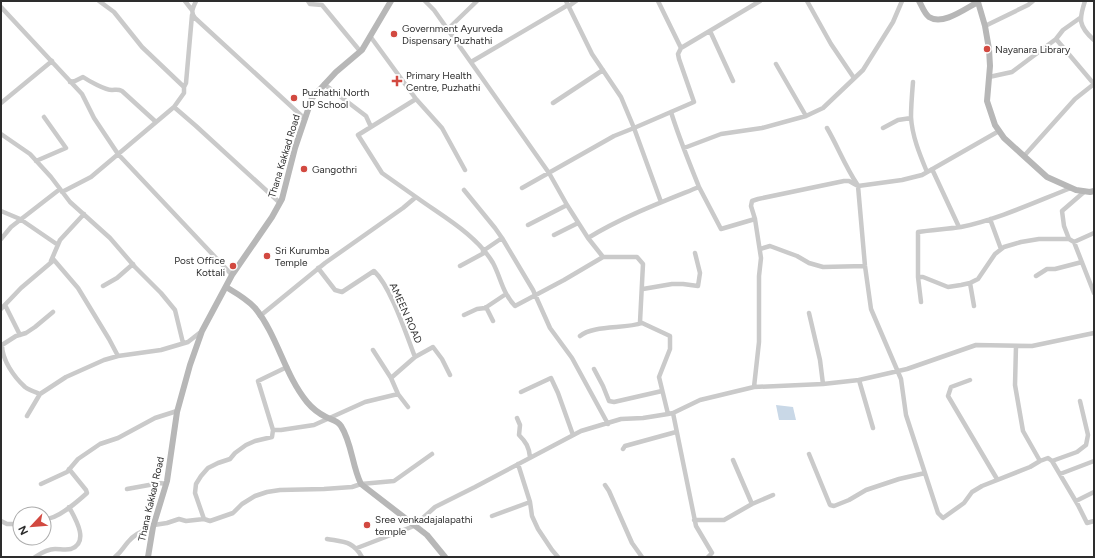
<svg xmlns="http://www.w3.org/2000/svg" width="1095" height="558" font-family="Figtree,sans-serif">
<rect width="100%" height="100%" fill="#fff"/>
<path fill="#c9d8e7" d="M776,405l17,2 3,13h-17z"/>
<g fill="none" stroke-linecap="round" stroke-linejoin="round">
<path stroke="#cacaca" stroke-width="4.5" d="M99,1l15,11 28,35 42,40v6l-10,14 22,19 84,77
M185,1l7,9
M196,1c-3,7 -6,11 -1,17l110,101
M308,1l2,3 12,1 38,46
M425,1l9,9 77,109 38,54 18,32 21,33 15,19h34l6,7 -3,58 30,14v13l-11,28 9,37 5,-1 23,113 16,27 -4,4
M566,1l26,53 29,43 13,31 60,-26 -15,-43 -1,-5 3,-6 -23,-47
M807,1l24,43 23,34
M1085,1c-6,18 -7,25 9,39
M569,6l7,-5
M1,7l81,87 12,24 24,36 114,121
M985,26l43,-21 5,-4
M448,29l29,-28
M710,31l23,50
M370,36l46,63 -58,36 24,38 34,24
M1056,39l7,-9 17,-12
M681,48l79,-47
M471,62l97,-57
M776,64l30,52
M989,77l23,-5 44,-33 38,45
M70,82l5,-1 8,-4c6,4 22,13 29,13 4,0 6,-1 10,1l34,31
M913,82c-1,12 -2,24 -2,35 1,19 9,38 16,55
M324,84l42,32 5,11
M184,87l2,-4 6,-68
M416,99l26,29 23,42
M1,103l51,-42
M553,103l50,-33
M671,112c8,26 18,50 28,75
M827,128c11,19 18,38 30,56
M883,128l15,-8 13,-2
M999,131l-77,44 -20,5 -44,6 7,80 6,43 30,70 5,36 32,98 5,5 21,-15 8,-11 10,-6 48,-19 10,-6 8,-3 4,3 26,44 9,18 7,-2
M1,134l29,20 21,23 19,25 40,36 25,29 26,26 14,17 8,33
M684,148l37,-14 41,-6 44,-12 17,-8 40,-38 30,-48 9,-21
M1024,156l51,-57 19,-15
M36,161l30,-13 -22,-31
M932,169l27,58
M522,188l92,-52 20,-8 27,74
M1071,188c-36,14 -72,31 -110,39 -14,2 -29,3 -43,5v45h5l25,10 13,-2 9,-2 8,-4 17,-25 9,-7 17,-5 18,-3h30l5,3 20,-9
M464,190l31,38 7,10 31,52 17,38 22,30 36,66
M62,192l29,-15 83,-70
M1,211l19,8 38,26
M755,219l-4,-13 1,-5 6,-2 86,-18h5l9,5
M990,219l11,30
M528,225l39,-20
M554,235l24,-12
M588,238c34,-21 74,-36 111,-51l22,42 34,-10 6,39 -2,18v66l-5,45
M1,239l10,-12 49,-38
M1069,239l-5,-13 -2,-15 22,-19
M1074,242l20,51
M760,249l10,-3 27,10 12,7 14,4 42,-1
M483,251l19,-13
M51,261l9,-21 24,-26
M460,266l24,-13
M318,268l17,22 7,2 32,-21c17,16 32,63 41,86l-24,21
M1036,276l11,-7h8l27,-7
M918,277l3,25
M970,283l4,23
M103,286l14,-8 16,-14
M643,289l29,-5h11l15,2 2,-13 -5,-20
M5,305l15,30
M486,307l7,14
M1,309l20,-21 33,-28 24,28 31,51 9,17 43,-6 27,-8 14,-11
M53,312l-18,15 -9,6 -10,3 -14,9c0,15 12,32 23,42 4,3 10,5 15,7l26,-17 38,-17 14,-4
M809,313l11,47 3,24
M464,315l13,-6 8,-1 21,-14
M260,316l65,-53 78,-55 13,-11c26,19 60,37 77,66 8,15 9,29 22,43l49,-26 39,-23
M580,336c13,-11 45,-7 62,-13
M1016,346l-1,39 8,46 17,30
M415,357l18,-10 9,12 8,16
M594,369l9,17 6,15 5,1 48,-11
M859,380l14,48
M970,380l-19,7 -3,9 49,83
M521,392l30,-14 7,15 15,42
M398,394l10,13
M673,413l27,-13 54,-13 69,-3 36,-4 48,-11 69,-24 56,1 62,-13
M27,416l13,-22
M517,418l3,7 -1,10c7,7 10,12 11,22
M273,430h8l33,-5 51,-23 33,-8 -7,-16 -18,-28
M623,449l2,-3 51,-14
M809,454l21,51 4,1 15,-6 17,-10 33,-11 26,-6
M733,460l19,44
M1052,461l25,-9 9,-7 2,-10 -8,-34
M518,464l12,38 2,14 6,13 14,21 6,7
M1060,474l34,-13
M41,484l26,-12 11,-13 22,-15 18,-6 37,-20 22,-7
M605,485l4,6 23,52 10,14
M127,489l33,-6 6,1
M1076,501l18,-9
M492,516l38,-14
M44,519c13,1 33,-17 43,-26l-1,-3 -17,-21
M204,519l-9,-26 1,-9 5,-8 7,-8 10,-5 12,-4 5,-6 11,-8 9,-4 17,-4 1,-7 -15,-49 29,-14
M694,520h30l28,-16 21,-9
M1,521l6,3h13
M154,525l13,-2 12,-4 7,2 18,-2 6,2 23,-8 9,-9 13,-8 12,-4 13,-2 44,-1 28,-2 9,-3 33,-3 38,-27
M327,539c17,3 26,2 35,18
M357,548l57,-22 21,-19 40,-20 106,-56 40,-12 22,-1 25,-4
M35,557c6,-4 13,-8 20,-8 5,0 11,1 16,0 19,-7 4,-31 -2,-42
M115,557c7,-6 7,-8 13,-15 6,-8 16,-12 25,-15"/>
<path stroke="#b7b7b7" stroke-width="6" d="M919,1c3,5 5,12 10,16 14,9 37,-9 49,-15l7,24 4,23 1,17 -3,35 8,24 9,13 43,39 29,13 14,2 4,-1
M226,287c10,6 21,12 29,21 23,28 29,66 52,94 5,6 11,11 19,15 6,3 11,3 15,9 11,17 11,40 20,58l66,51 18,22
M148,557l5,-30 14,-46 10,-69 13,-47 12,-34 30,-56 40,-58 10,-18 13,-51 17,-50 24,-26 26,-22 29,-49"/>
</g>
<g fill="#d24940" stroke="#fff" stroke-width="1.5">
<circle cx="394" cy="34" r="4"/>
<circle cx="987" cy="49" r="4"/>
<path d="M395 75h4v4h4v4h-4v4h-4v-4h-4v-4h4z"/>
<circle cx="294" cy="98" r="4"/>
<circle cx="304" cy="169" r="4"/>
<circle cx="267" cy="256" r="4"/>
<circle cx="233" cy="266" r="4"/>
<circle cx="367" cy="525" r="4"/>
</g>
<g text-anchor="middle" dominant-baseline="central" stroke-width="4" stroke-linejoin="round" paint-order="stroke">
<g font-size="10" fill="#2d2d2d" stroke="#fff" text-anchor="start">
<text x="402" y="28">Government Ayurveda<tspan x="402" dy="12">Dispensary Puzhathi</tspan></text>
<text x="995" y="49">Nayanara Library</text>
<text x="406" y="75">Primary Health<tspan x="406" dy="12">Centre, Puzhathi</tspan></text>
<text x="302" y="92">Puzhathi North<tspan x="302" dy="12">UP School</tspan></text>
<text x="312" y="169">Gangothri</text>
<text x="275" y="250">Sri Kurumba<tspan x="275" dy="12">Temple</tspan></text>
<text x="225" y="260" text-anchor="end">Post Office<tspan x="225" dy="12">Kottali</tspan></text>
<text x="375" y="519">Sree venkadajalapathi<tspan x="375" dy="12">temple</tspan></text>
</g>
<g font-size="10" fill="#2d2d2d" stroke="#fff">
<text transform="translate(284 156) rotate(-73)">Thana Kakkad Road</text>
<text transform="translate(406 313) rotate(66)">AMEEN ROAD</text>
<text transform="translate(151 499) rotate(-77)">Thana Kakkad Road</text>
</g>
</g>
<rect width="1095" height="558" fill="none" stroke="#2d2d2d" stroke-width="4"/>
<g transform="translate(32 526) rotate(244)"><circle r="19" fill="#ffffff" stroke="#ababab"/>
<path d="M0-3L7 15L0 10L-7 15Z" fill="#d24940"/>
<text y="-6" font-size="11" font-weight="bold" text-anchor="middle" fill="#2d2d2d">N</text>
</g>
</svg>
